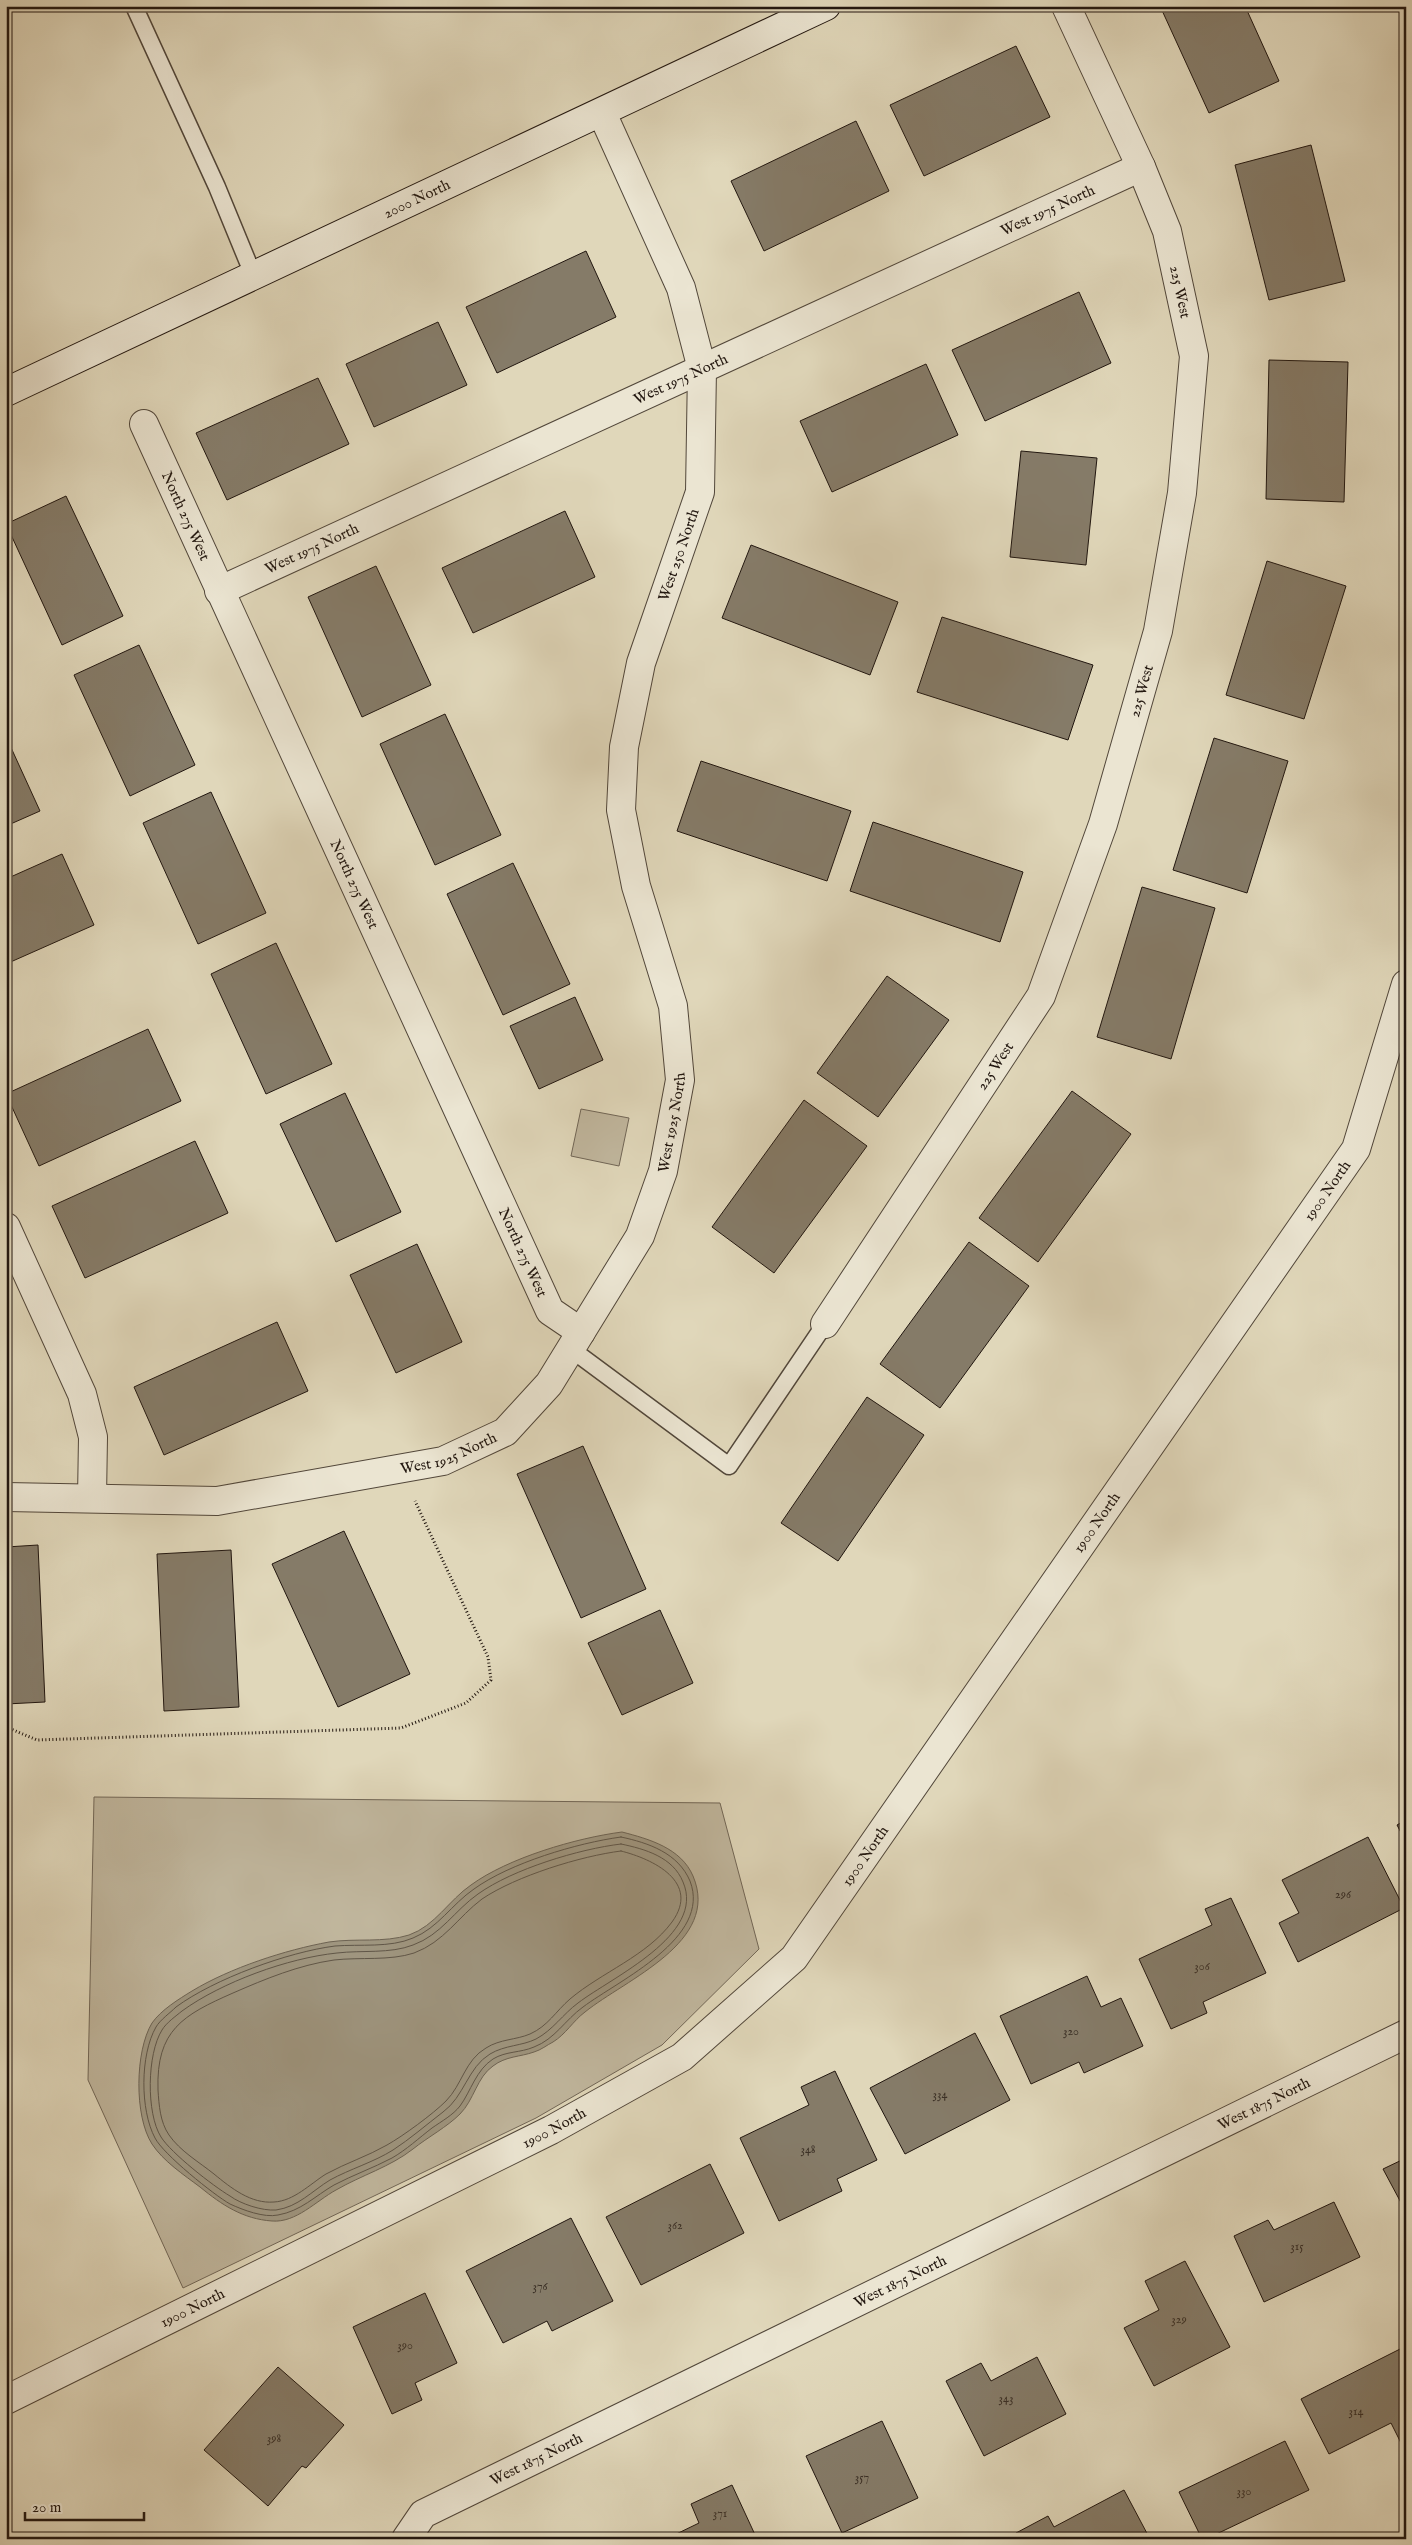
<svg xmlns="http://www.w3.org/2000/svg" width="1412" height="2545" font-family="'IM FELL English',serif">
<rect width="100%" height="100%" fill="#e0d7ba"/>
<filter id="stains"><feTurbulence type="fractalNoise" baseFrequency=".004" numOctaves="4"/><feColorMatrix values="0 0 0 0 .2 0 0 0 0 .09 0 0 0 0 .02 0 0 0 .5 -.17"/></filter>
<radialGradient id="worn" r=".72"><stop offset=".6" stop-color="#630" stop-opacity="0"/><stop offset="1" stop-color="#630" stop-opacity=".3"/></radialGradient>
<path fill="#c0b69d" stroke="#716656" d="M581,1109l48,9 -10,48 -48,-10z
M94,1797l626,6 39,146 -97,96 -126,73 -353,170 -95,-208z"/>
<path fill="#9f9680" stroke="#6d6353" d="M622,1832c27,7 59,16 71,44 28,66 -67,103 -108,136 -12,9 -19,22 -32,30 -6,3 -12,8 -19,10 -14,5 -28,4 -41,14 -16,11 -19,34 -33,48 -13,13 -32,23 -47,35 -23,18 -51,26 -77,41 -20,11 -40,33 -64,31 -29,-2 -50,-16 -72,-34 -16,-12 -37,-26 -48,-43 -18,-28 -17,-93 0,-121 9,-13 27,-24 40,-32 38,-23 93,-41 137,-49 26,-4 55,1 80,-7 26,-9 40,-35 62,-50 37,-27 105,-47 151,-53z"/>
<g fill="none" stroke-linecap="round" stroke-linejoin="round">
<path stroke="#605648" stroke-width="1" d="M621,1837c28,6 57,16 69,44 22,57 -71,99 -107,126 -18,13 -28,32 -49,40 -14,6 -28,4 -41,12 -17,11 -22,32 -33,47 -7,9 -18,15 -28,22 -13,10 -26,22 -40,30 -19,10 -39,17 -58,27 -19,11 -33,26 -56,30 -14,3 -35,-5 -48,-11 -16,-9 -67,-50 -75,-66 -15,-28 -15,-83 1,-111 4,-7 14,-14 20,-20 38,-28 112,-55 159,-61 25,-2 55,2 78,-8 25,-10 39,-34 61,-49 36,-26 103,-46 147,-52z
M621,1844c24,5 52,13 62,38 23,53 -71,95 -105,121 -15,11 -25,27 -42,36 -14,7 -31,6 -46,15 -22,13 -26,43 -47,58 -17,13 -33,27 -50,38 -19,12 -43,19 -63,30 -18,11 -32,27 -54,30 -14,1 -35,-6 -46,-14 -17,-10 -59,-43 -69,-59 -15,-24 -14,-83 1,-107 4,-7 14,-14 20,-19 40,-29 106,-53 155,-58 25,-3 53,1 76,-8 28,-10 42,-35 65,-51 35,-25 101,-45 143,-50z
M621,1851c32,8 80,31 51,71 -25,34 -70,50 -102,77 -14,12 -22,27 -40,35 -14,6 -30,5 -44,14 -21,12 -24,37 -40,53 -13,13 -43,35 -59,44 -19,11 -41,18 -61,29 -16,10 -32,27 -52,28 -23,2 -43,-14 -60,-28 -15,-12 -34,-23 -45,-39 -9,-13 -10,-30 -11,-45 -2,-60 25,-75 75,-97 32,-14 66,-28 101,-33 26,-3 56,1 80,-7 30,-11 44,-36 68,-54 34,-23 99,-43 139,-48z"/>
</g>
<path fill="#857b68" stroke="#221710" d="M1160,6h85l34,75 -70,32z
M1016,46l34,71 -126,59 -34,-71z
M856,121l33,70 -125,60 -33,-70z
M1311,145l34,136 -76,19 -34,-135z
M586,251l30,66 -119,56 -31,-66z
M1079,292l32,71 -126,58 -33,-71z
M438,322l29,63 -93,42 -28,-63z
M1269,360l79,2 -4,140 -78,-3z
M926,364l32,71 -126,57 -32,-71z
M318,378l31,66 -122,56 -31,-67z
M1021,451l76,7 -11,107 -76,-8z
M66,496l57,120 -61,29 -56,-121z
M565,511l30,66 -122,56 -31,-65z
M751,545l147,57 -28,73 -148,-57z
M1267,561l79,25 -42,133 -78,-24z
M376,566l55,119 -69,32 -54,-120z
M942,617l151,48 -25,75 -151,-48z
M139,645l56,120 -65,31 -56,-121z
M445,714l56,121 -66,30 -55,-121z
M1214,738l74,23 -41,132 -74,-23z
M8,741l32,70 -34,15v-84z
M701,761l150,50 -24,70 -150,-50z
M211,792l55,121 -68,31 -55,-121z
M873,822l150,50 -23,70 -150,-51z
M62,854l32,71 -88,39v-85z
M513,863l57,121 -67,31 -56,-121z
M1142,887l73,21 -44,151 -74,-22z
M276,943l56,121 -66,30 -55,-120z
M887,976l62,44 -71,97 -61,-44z
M575,997l28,63 -64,29 -29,-63z
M148,1029l33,72 -142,65 -33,-72z
M1072,1091l59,43 -93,128 -59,-44z
M345,1093l56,119 -65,30 -56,-118z
M804,1100l63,46 -93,127 -62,-46z
M195,1141l33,72 -143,65 -33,-72z
M969,1242l60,44 -89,122 -60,-44z
M417,1244l45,98 -66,31 -46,-98z
M277,1322l31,69 -144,64 -30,-68z
M867,1397l57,38 -86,126 -57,-38z
M583,1446l63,143 -65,29 -64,-144z
M344,1531l66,143 -72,33 -66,-143z
M38,1545l7,157 -39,2v-157z
M231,1550l8,157 -75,4 -7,-157z
M660,1610l33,73 -71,32 -34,-72z
M1406,1820v22l-9,-17z
M1368,1837l36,71 -106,54 -19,-39 20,-10 -17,-33z
M1231,1898l35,75 -63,29 4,11 -36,16 -32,-70 73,-34 -7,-16z
M1087,1976l14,31 20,-9 22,48 -59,27 -5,-11 -48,22 -31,-68z
M975,2033l35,67 -105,54 -35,-66z
M835,2071l42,89 -40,19 5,12 -63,30 -39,-83 69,-33 -8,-18z
M1406,2158v54l-23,-43z
M710,2164l34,69 -103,52 -35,-68z
M1334,2202l26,55 -96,45 -30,-66 34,-16 6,10z
M571,2218l42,83 -61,30 -5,-10 -44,22 -37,-72z
M1185,2261l45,86 -76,39 -30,-58 35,-18 -14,-29z
M425,2293l32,70 -42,20 7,17 -30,14 -39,-87z
M1406,2346v95l-5,2 -10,-20 -62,31 -28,-55z
M1037,2357l29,57 -82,42 -38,-75 35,-18 10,18z
M278,2367l66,58 -38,43 -4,-2 -34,40 -64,-56z
M882,2421l36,77 -76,35 -36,-77z
M1285,2441l24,49 -103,49h-4l-23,-47z
M732,2485l25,54h-91l33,-16 -8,-19z
M1124,2490l26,49h-132l-2,-6 32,-17 6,11z"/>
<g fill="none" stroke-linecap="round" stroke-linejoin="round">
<defs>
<path id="lane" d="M134,6l83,181 37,90
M571,1349l158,117 96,-142"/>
<g id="street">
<path id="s1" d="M144,424l406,887 31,21"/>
<path id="s2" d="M219,591l922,-424"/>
<path d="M6,1227l76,167 11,43 -1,61"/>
<path id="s3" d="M825,1324l216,-328 62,-172 55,-193 24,-138 12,-137 -27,-125 -26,-64 -75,-161"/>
<path id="s4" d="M6,1497l211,4 226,-40 62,-29 44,-48 91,-148 23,-65 17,-91 -7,-74 -37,-120 -15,-76 3,-63 17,-84 59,-171 2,-123 -21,-81 -79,-175"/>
<path id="s5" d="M6,2400l545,-270 131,-73 112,-99 562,-809 50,-165"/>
<path id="s6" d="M406,2539l17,-25 983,-480"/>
</g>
<g id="secondary">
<path id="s7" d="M6,392l820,-386"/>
</g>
</defs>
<use href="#lane" stroke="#52473a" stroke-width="19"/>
<use href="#street" stroke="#52473a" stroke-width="30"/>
<use href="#secondary" stroke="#221710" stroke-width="30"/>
<path stroke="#221710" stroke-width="3" stroke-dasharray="1 2.5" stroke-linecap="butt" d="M6,1727l31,13 364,-12 65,-25 25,-23 -3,-23 -73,-156"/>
<use href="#lane" stroke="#ebe5d2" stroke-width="16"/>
<use href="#street" stroke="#ebe5d2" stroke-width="28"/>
<use href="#secondary" stroke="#ebe5d2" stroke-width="28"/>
</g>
<g text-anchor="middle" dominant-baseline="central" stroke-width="4" stroke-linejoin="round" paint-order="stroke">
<g font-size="12" fill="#3b3026">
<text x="1343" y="1894">296</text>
<text x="1202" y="1966">306</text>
<text x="1071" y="2031">320</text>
<text x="940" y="2094">334</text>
<text x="808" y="2149">348</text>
<text x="675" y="2225">362</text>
<text x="1297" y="2246">315</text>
<text x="540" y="2286">376</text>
<text x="1179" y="2319">329</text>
<text x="405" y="2345">390</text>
<text x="1006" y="2398">343</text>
<text x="1356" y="2411">314</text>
<text x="274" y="2438">398</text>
<text x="862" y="2477">357</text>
<text x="1244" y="2491">330</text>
<text x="720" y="2513">371</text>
</g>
<g font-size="15" fill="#221710" stroke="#ebe5d2">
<text stroke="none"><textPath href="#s7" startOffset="454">2000 North</textPath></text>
<text stroke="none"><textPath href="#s2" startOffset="912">West 1975 North</textPath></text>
<text transform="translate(1180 292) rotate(78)">225 West</text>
<text stroke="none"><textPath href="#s2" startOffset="508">West 1975 North</textPath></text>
<text stroke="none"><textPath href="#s1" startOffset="101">North 275 West</textPath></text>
<text stroke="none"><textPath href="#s2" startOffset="102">West 1975 North</textPath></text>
<text stroke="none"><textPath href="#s4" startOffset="1450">West 250 North</textPath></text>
<text stroke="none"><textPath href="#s3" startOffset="714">225 West</textPath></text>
<text stroke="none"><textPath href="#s1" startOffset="506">North 275 West</textPath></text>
<text stroke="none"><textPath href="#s3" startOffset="309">225 West</textPath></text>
<text stroke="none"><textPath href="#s4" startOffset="866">West 1925 North</textPath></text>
<text stroke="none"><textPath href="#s5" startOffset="1842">1900 North</textPath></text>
<text stroke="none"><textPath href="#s1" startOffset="911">North 275 West</textPath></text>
<text stroke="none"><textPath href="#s4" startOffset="448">West 1925 North</textPath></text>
<text stroke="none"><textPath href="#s5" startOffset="1438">1900 North</textPath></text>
<text stroke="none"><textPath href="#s5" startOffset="1032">1900 North</textPath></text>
<text stroke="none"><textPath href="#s6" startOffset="966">West 1875 North</textPath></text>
<text stroke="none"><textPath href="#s5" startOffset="612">1900 North</textPath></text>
<text stroke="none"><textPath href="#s6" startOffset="561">West 1875 North</textPath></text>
<text stroke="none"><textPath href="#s5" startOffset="208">1900 North</textPath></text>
<text stroke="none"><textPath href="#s6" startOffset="156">West 1875 North</textPath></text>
</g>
</g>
<rect width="1412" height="2545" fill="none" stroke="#e0d7ba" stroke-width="25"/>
<rect x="8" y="8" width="1397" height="2530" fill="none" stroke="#221710" stroke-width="2.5"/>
<rect x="12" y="12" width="1387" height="2520" fill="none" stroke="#221710"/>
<path d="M25 2512v8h119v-8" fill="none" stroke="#221710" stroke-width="2.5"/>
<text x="32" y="2512" font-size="15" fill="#221710" stroke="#ebe5d2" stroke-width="4" paint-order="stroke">20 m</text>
<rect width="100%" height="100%" filter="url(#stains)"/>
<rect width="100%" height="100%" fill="url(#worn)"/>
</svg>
